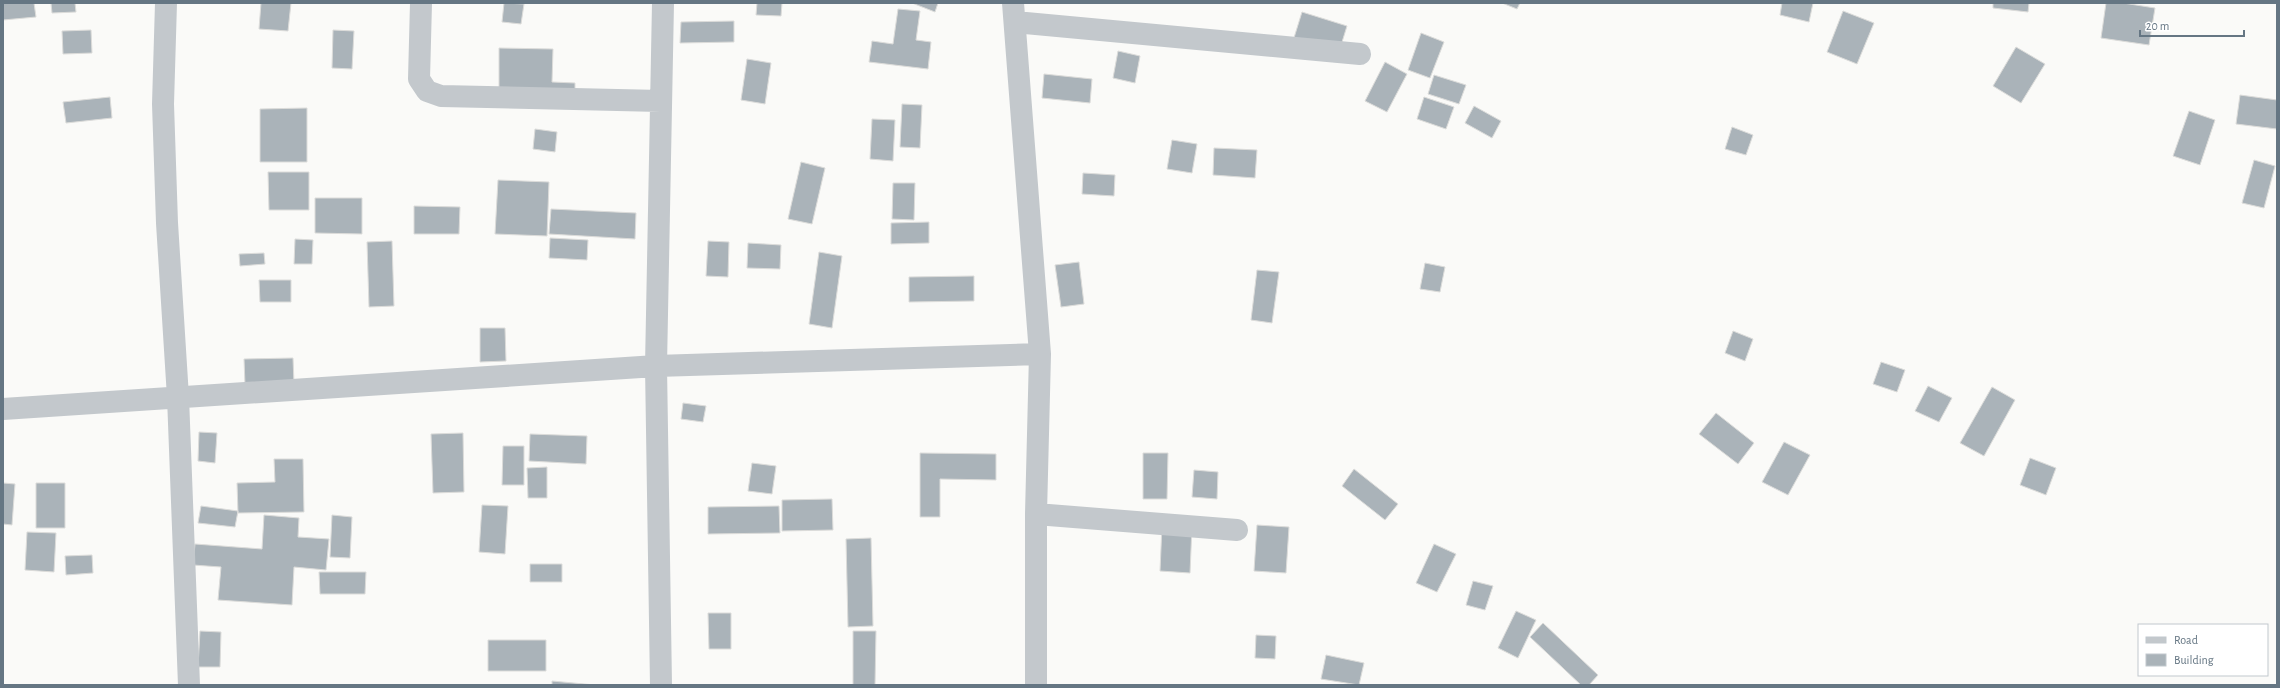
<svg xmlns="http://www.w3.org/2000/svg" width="2280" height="688" font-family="'Alegreya Sans',sans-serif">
<rect width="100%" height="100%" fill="#fafaf8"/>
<path fill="#aab3b9" stroke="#dcdcda" d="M3,3h31l2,14 -33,3z
M51,3h24l1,9 -24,1z
M261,3h30l-3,28 -29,-2z
M504,3l20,1 -3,20 -19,-2z
M757,3h25l-1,13 -25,-1z
M912,3h26l-3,9z
M1502,3h18l-3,6z
M1782,3h31l-4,19 -29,-7z
M1993,3h36l-1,9 -35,-4z
M2106,3h17l32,5 -6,37 -48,-7z
M898,9l22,2 -4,29 15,2 -3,27 -59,-7 3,-21 21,3z
M1843,11l31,12 -17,41 -30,-12z
M1302,12l45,14 -9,29 -45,-14z
M734,21v21l-54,1 1,-21z
M91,30l1,23 -29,1 -1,-23z
M333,30l21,1 -2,38 -20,-1z
M1421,33l23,9 -14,36 -22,-8z
M2016,47l29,17 -24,39 -28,-17z
M499,48l54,1 -1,33 23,1v18l-76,-1z
M1118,51l22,5 -5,27 -22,-5z
M747,59l24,4 -6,41 -24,-4z
M1385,62l22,12 -20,38 -22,-11z
M1044,74l48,5 -2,24 -48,-5z
M1434,75l32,10 -7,19 -31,-10z
M2240,95l37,5v29l-41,-5z
M110,97l2,21 -46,5 -3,-21z
M1424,97l30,10 -8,22 -29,-10z
M902,104l20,1 -2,43 -20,-1z
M1474,106l27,15 -9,17 -27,-15z
M307,108v54h-47v-53z
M2189,111l26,9 -15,45 -27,-9z
M872,119l23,1 -2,41 -23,-2z
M1732,127l21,8 -7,20 -21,-6z
M535,129l22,3 -2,20 -22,-3z
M1172,140l25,4 -5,29 -25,-4z
M1214,148l43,2 -2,28 -42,-3z
M2254,160l21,6 -11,42 -22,-5z
M801,162l24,6 -13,56 -24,-5z
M268,172h41v38h-40z
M1083,173l32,2 -1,21 -32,-2z
M498,180l51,2 -2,54 -52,-2z
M893,183h22l-1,37 -22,-1z
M315,198h47v36l-47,-1z
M414,206l46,1 -1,27h-45z
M551,209l85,4 -1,26 -86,-5z
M929,222v21l-38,1v-21z
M550,238l38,2 -1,20 -38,-2z
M295,239l18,1 -1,24h-18z
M392,241l2,65 -25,1 -2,-65z
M708,241l21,1 -1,35 -22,-1z
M748,243l33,2 -1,24 -33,-1z
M819,252l23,4 -10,72 -23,-4z
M264,253l1,11 -25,2 -1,-12z
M1079,262l5,42 -23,3 -6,-42z
M1425,263l20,4 -5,25 -20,-3z
M1257,270l22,2 -7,51 -21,-3z
M974,276v25l-65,1v-25z
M259,280h32v22h-31z
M480,328h25l1,33 -26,1z
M1733,331l20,8 -8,22 -20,-8z
M293,358l1,26 -49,1 -1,-26z
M1881,362l24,8 -8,22 -24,-8z
M1928,386l24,12 -13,24 -24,-11z
M1992,387l23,13 -31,56 -24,-13z
M683,403l23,3 -3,16 -22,-3z
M1716,413l38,30 -16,21 -39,-30z
M199,432l18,1 -2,30 -17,-2z
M463,433l1,59 -31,1 -2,-59z
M530,434l57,2 -1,28 -57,-3z
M1784,442l26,13 -22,40 -26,-13z
M503,446h21v39h-22z
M920,453l76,1v26l-56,-1v38h-20z
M1143,453h25l-1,46h-24z
M2030,458l26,10 -10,27 -26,-10z
M274,459h29l1,53 -66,1 -1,-30 38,-1z
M752,463l24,3 -4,28 -24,-3z
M547,467v31h-19l-1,-30z
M1354,469l44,35 -13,16 -43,-34z
M1194,470l24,2 -1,27 -25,-2z
M3,483l12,1 -3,41 -9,-1z
M36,483h29v45h-29z
M832,499l1,31 -51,1v-31z
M482,505l26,1 -3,48 -26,-2z
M201,506l37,5 -3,16 -37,-4z
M779,506l1,27 -72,1v-27z
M264,515l35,3 -1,19 31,2 -3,31 -32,-3 -2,38 -74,-5 3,-33 -28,-2 2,-21 67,5z
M332,515l20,2 -2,41 -20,-1z
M1162,525l30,1 -2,47 -30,-2z
M1257,525l32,2 -3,46 -32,-2z
M27,532l29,1 -2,39 -29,-2z
M871,538l2,88 -25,1 -2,-88z
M1434,544l22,10 -19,38 -21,-9z
M92,555l1,18 -27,2 -1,-19z
M530,564h32v18h-32z
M319,572h47l-1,22h-45z
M1473,581l20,5 -8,24 -19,-5z
M1516,611l20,9 -18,38 -20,-10z
M708,613h23v36h-22z
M1543,623l55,52 -9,10h-8l-51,-48z
M200,631l21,1 -1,35h-22z
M853,631h23l-1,54h-22z
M1256,635l20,1 -1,23 -20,-1z
M488,640h58v31h-58z
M1326,655l38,8 -5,22 -38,-6z
M552,681l43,4h-43z"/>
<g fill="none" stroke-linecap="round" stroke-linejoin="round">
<path stroke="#c3c8cc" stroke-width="22" d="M166,3l-3,101 4,119 11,174 11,288
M421,3l-2,76 8,12 14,5 220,5
M1013,3l27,351 -4,160v171
M1015,22l345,32
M3,409l653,-43 384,-12
M1036,514l201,16
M661,685l-5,-319 7,-363"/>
</g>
<rect width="2280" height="688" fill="none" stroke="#657683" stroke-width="8"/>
<rect x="2138" y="624" width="130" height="52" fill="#ffffff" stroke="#c1c8cd"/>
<rect x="2146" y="637" width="20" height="6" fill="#c3c8cc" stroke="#c1c8cd"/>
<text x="2174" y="644" font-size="12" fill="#657683">Road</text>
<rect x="2146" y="654" width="20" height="12" fill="#aab3b9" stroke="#c1c8cd"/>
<text x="2174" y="664" font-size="12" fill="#657683">Building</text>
<path d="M2140 30v6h104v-6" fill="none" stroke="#657683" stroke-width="2"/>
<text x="2146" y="30" font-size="12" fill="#657683" stroke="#ffffff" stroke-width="3" paint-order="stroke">20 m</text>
</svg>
